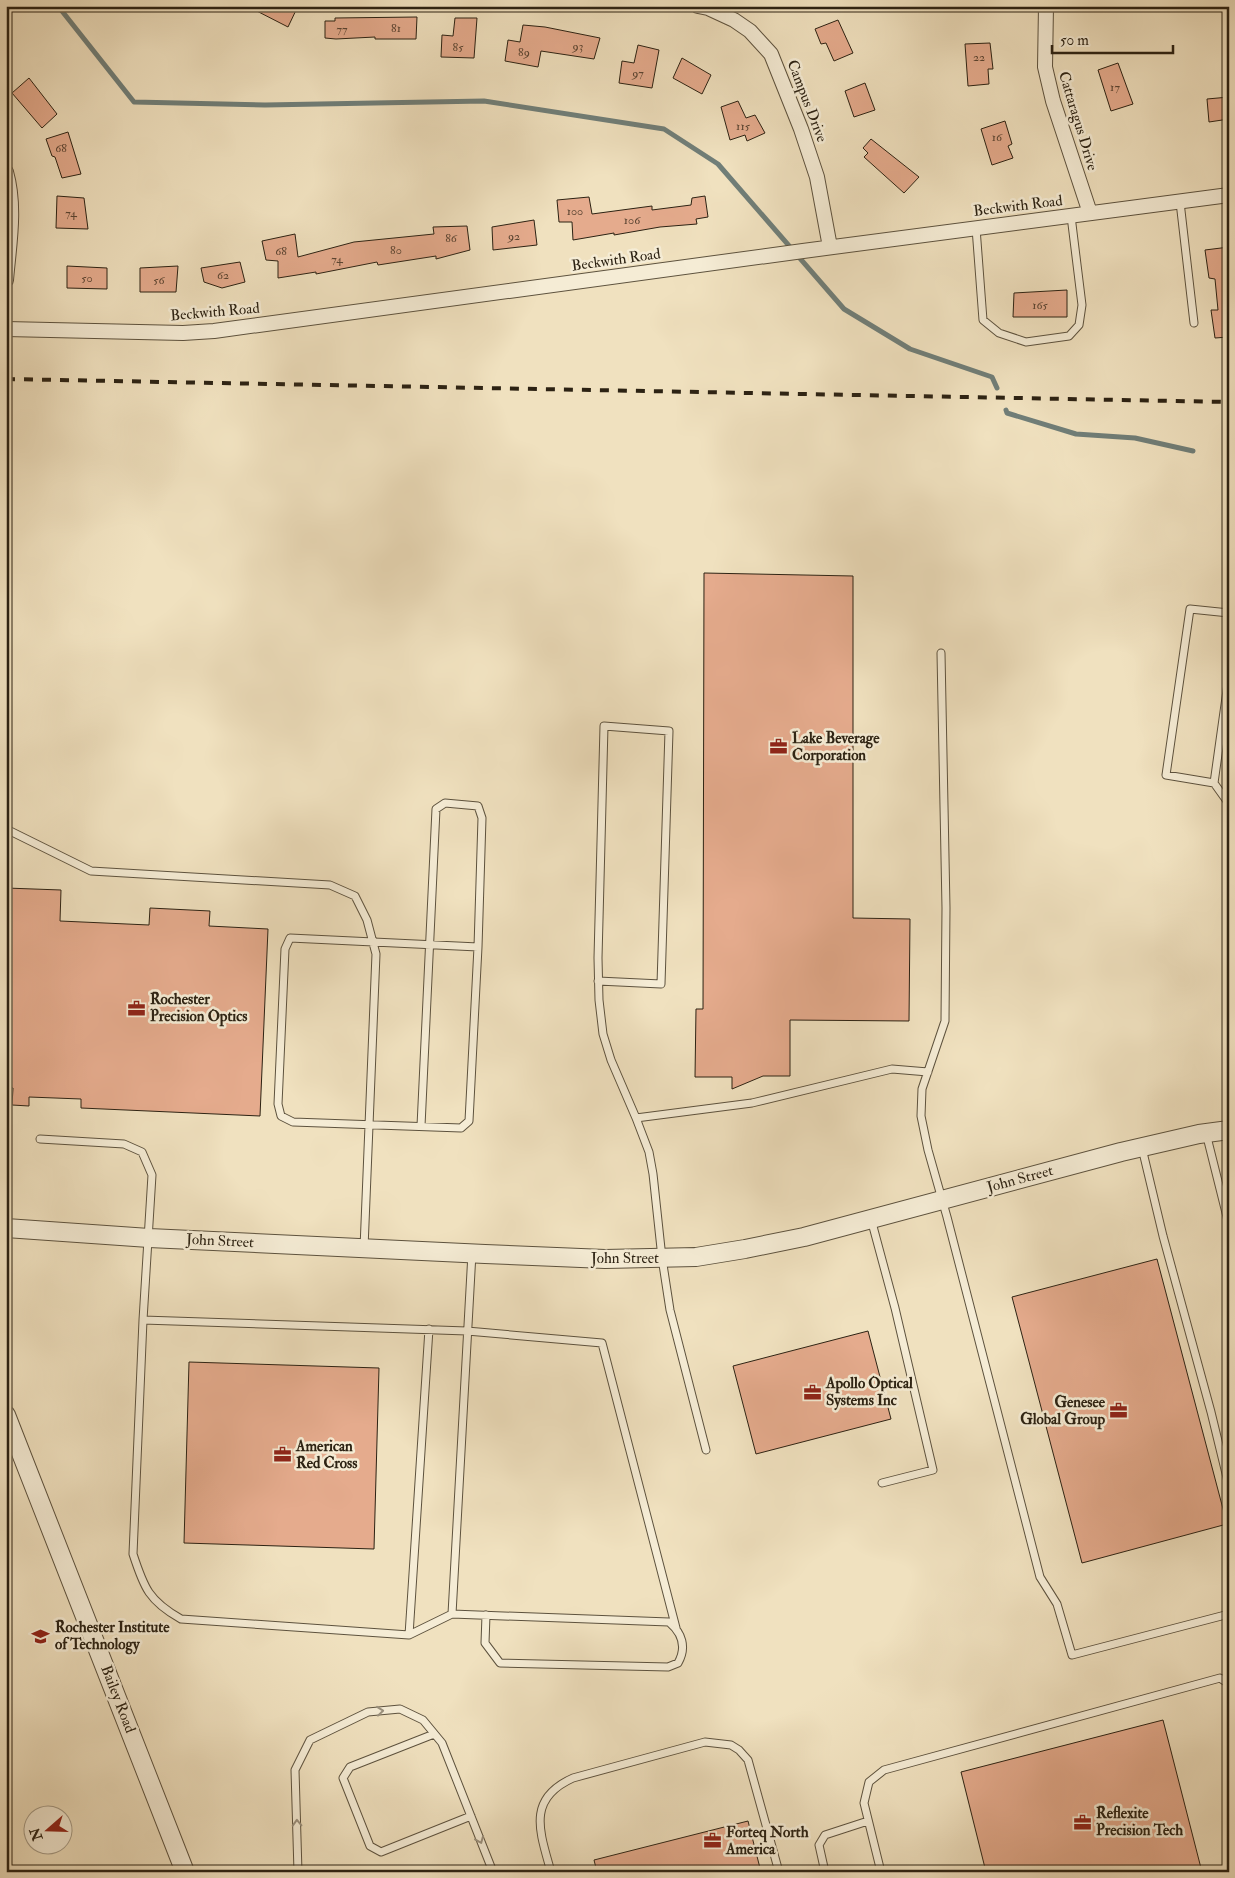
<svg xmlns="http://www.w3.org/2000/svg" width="1235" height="1878" font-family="'IM FELL Double Pica',serif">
<rect width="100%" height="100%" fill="#f0e1bf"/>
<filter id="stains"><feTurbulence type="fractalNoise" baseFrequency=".004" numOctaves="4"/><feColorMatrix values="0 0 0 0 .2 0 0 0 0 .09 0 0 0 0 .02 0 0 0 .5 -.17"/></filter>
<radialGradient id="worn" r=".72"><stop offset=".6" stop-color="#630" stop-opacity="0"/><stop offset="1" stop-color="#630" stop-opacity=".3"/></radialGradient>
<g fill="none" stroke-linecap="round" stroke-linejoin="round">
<path stroke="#707e78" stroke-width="5" d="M58,6l76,96 131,3 219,-4 180,28 54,35 126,145 66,40 82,28 5,11
M1006,410l1,3 69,21 59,4 58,13"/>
</g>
<path fill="#e5ab8d" stroke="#2c2213" d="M247,6h51l-10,21z
M417,17l-1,22h-41v-2l-39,2 -11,-1v-17h10v-3z
M455,18h22l-3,40 -33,-1 1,-22 11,1z
M838,20l15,33 -19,8 -8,-18 -5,1 -6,-15z
M523,25l22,2 55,11 -6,21 -53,-8 -3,16 -33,-6 3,-21 12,2z
M990,43l3,26h-5l1,15 -21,2 -3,-42z
M638,45l21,5 -7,38 -33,-5 3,-22 12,2z
M682,58l29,17 -9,19 -29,-16z
M1118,63l15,41 -22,7 -13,-41z
M29,78l28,36 -15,14 -30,-35z
M865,83l10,27 -21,7 -9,-26z
M1229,97v22l-20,3 -2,-23z
M738,101l8,17 9,-3 10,18 -18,8 -2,-6 -15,5 -9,-33z
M1005,121l7,23 -4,2 5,12 -21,7 -11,-36z
M68,132l13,42 -19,4 -7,-21 -3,-1 -6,-17z
M871,139l48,38 -15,16 -40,-36 4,-4 -5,-5z
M57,196l27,2 4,31 -32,-1z
M705,196l3,21 -12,2 1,5 -37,3 -46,8v-2l-41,7 -1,-18h-13l-2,-22 32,-3 3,17 60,-8v4l39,-5 1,-7z
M534,220l3,25 -44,5 -1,-23z
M467,226l3,24 -34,9v-3l-58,9 -1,-3 -61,12v-2l-38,6v-17l-12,-1 -4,-19 33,-7 3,23 56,-15 80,-8 -1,-7z
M1229,247v90l-14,1 -4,-28h7l-3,-31 -6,-1 -4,-28z
M240,262l5,20 -23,6 -18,-6 -3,-14z
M67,266l40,2v21l-40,-1z
M178,266l-2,26h-36v-24z
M1067,290v27h-54l1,-24z
M704,573l149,3v342l57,1 -1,102 -119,-1v56h-27l-31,13v-12h-37l1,-68h7z
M6,888l55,2 -1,31 89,4 1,-17 60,3 -1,15 59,3 -8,187 -179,-8v-9l-52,-2v9l-17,-1 1,-17h-7z
M1157,1259l70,265 -145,39 -70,-266z
M868,1331l23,88 -135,35 -23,-88z
M189,1362l190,6 -5,181 -190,-6z
M1163,1720l39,152h-216l-25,-100z
M748,1821l13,51h-164l-3,-12z"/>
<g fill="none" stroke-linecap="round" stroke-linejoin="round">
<defs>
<path id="service" d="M1180,202l14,121
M976,228l7,92 16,13 27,9 43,-6 10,-11 3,-20 -11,-89
M941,653l5,255 -1,113 -23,68 -1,27 7,34 19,67 93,360 17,27 15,51 157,-41
M1229,676l-15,107 15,21
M1214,783l-48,-8 24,-166 39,4
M6,829l85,42 239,14 25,11 12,24 9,34 -12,294
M290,938l188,9 -9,174 -8,7 -168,-6 -12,-6 -3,-12 7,-155z
M598,981l63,3 8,-253 -65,-5 -6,232 1,42 4,34 8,26 25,58
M421,1126l15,-317 9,-6 33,3 4,12 -4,129
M1206,1133l23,92
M40,1139l84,5 18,8 10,23 -9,145 -10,234c11,34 16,47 48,65l228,16 43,-21 20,-361
M1142,1148l21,88 48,176 18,74
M871,1219l24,89 38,162 -51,13
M143,1320l324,11 135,12 74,285
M706,1450l-36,-140 -8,-52 -9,-84 -4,-22 -13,-34 116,-15 140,-34 36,3
M452,1614l217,8c13,11 18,25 9,41l-10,4 -168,-4 -15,-20 1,-28
M409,1635l20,-306
M434,1734l-84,33 -7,11 27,68 11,6 90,-36
M298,1872l-3,-102 15,-30 58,-28 32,-3 23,11 19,23 51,129
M551,1872c-11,-40 -25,-73 22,-94l132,-36 26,3 8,5 9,10 31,112
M825,1872l-6,-27 6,-10 43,-14
M881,1872l-17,-69 5,-21 15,-12 336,-92 9,6"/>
<path id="minor" d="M698,6l10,2 26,12 16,11 21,23 30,75 16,48 13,70
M1046,6l-1,61 8,34 37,112
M6,172c10,35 3,73 0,108
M6,329l177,4 31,-2 589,-80 426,-56"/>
<path id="tertiary" d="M6,1228l143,10 336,16 120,5 91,-2 49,-8 59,-12 317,-85 78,-18 30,-4
M6,1415l179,457"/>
</defs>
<use href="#service" stroke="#5d523e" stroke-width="9"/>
<use href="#minor" stroke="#5d523e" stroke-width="16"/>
<use href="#tertiary" stroke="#5d523e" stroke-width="20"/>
<use href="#service" stroke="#f5ecd5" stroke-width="7"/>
<use href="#minor" stroke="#f5ecd5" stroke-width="14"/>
<use href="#tertiary" stroke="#f5ecd5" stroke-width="18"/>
<path stroke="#2c2213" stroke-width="4" stroke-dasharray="9 9" stroke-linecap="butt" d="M6,379l1223,23"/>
</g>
<defs><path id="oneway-chevron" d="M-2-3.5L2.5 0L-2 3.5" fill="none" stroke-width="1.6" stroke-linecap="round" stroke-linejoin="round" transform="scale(1.25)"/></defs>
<g stroke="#9b917e">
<use href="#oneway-chevron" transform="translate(380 1711) rotate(-6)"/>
<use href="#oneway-chevron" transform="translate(297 1823) rotate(-92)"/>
<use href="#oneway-chevron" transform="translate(480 1840) rotate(68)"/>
</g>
<defs>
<symbol id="office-bare" viewBox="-9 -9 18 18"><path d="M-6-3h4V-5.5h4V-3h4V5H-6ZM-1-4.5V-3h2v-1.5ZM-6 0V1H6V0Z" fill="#8f2418" stroke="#f5ecd5" stroke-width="2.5" paint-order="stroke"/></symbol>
<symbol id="university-bare" viewBox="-9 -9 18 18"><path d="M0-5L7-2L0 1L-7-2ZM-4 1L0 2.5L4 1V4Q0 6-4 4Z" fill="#8f2418" stroke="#f5ecd5" stroke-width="2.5" paint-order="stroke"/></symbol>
</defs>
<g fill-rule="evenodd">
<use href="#office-bare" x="766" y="734" width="25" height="25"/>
<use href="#office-bare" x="124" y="996" width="25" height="25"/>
<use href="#office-bare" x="800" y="1380" width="25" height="25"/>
<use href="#office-bare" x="1106" y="1398" width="25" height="25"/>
<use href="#office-bare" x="270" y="1442" width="25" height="25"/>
<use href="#university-bare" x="28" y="1624" width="25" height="25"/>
<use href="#office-bare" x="1070" y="1810" width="25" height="25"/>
<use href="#office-bare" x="700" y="1828" width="25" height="25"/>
</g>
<g text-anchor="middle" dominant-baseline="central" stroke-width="5" stroke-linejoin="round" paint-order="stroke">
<g font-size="12" fill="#5a4432">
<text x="396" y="28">81</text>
<text x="342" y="29">77</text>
<text x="578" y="46">93</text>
<text x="458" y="47">85</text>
<text x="524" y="52">89</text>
<text x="979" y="57">22</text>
<text x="638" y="73">97</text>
<text x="1115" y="87">17</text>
<text x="743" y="126">115</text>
<text x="997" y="137">16</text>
<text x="61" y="148">68</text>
<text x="575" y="211">100</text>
<text x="71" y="213">74</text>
<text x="632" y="220">106</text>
<text x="514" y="236">92</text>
<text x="451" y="238">86</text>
<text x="396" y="250">80</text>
<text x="281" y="251">68</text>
<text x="337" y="259">74</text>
<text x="223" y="275">62</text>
<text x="87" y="278">50</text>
<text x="159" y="280">56</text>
<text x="1040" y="305">165</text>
</g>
<g font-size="15" fill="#2c2213" stroke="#f5ecd5">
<text transform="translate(807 101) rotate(69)">Campus Drive</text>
<text transform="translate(1078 121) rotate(73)">Cattaragus Drive</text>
<text transform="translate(1018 206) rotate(-7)">Beckwith Road</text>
<text transform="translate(616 260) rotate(-8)">Beckwith Road</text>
<text transform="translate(215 312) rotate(-5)">Beckwith Road</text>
<text transform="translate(1020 1179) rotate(-15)">John Street</text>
<text transform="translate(220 1241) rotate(3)">John Street</text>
<text x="625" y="1258">John Street</text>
<text transform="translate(118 1699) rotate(69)">Bailey Road</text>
</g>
<g font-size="15" font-weight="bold" fill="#2c2213" stroke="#f5ecd5" text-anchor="start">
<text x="792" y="738">Lake Beverage<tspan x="792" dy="17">Corporation</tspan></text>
<text x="150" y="999">Rochester<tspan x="150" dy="17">Precision Optics</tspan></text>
<text x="826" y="1383">Apollo Optical<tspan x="826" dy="17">Systems Inc</tspan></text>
<text x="1105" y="1402" text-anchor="end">Genesee<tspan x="1105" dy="17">Global Group</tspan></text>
<text x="296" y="1446">American<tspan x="296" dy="17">Red Cross</tspan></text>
<text x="55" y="1627">Rochester Institute<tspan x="55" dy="17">of Technology</tspan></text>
<text x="1096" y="1813">Reflexite<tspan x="1096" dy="17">Precision Tech</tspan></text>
<text x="726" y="1832">Forteq North<tspan x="726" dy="17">America</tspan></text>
</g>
</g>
<rect width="1235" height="1878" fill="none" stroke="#f0e1bf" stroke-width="25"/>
<rect x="8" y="8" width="1220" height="1863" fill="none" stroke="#2c2213" stroke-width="2.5"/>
<rect x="12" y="12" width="1210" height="1853" fill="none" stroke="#2c2213"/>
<g transform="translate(48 1830) rotate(250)"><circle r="24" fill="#f5ecd5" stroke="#a59b87"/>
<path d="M0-4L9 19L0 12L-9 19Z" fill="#8f2418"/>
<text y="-8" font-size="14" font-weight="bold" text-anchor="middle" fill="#2c2213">N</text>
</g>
<path d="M1052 45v8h121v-8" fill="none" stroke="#2c2213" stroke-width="2.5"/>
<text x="1060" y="45" font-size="15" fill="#2c2213" stroke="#f5ecd5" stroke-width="4" paint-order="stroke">50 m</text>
<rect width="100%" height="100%" filter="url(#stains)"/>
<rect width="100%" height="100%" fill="url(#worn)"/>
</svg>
